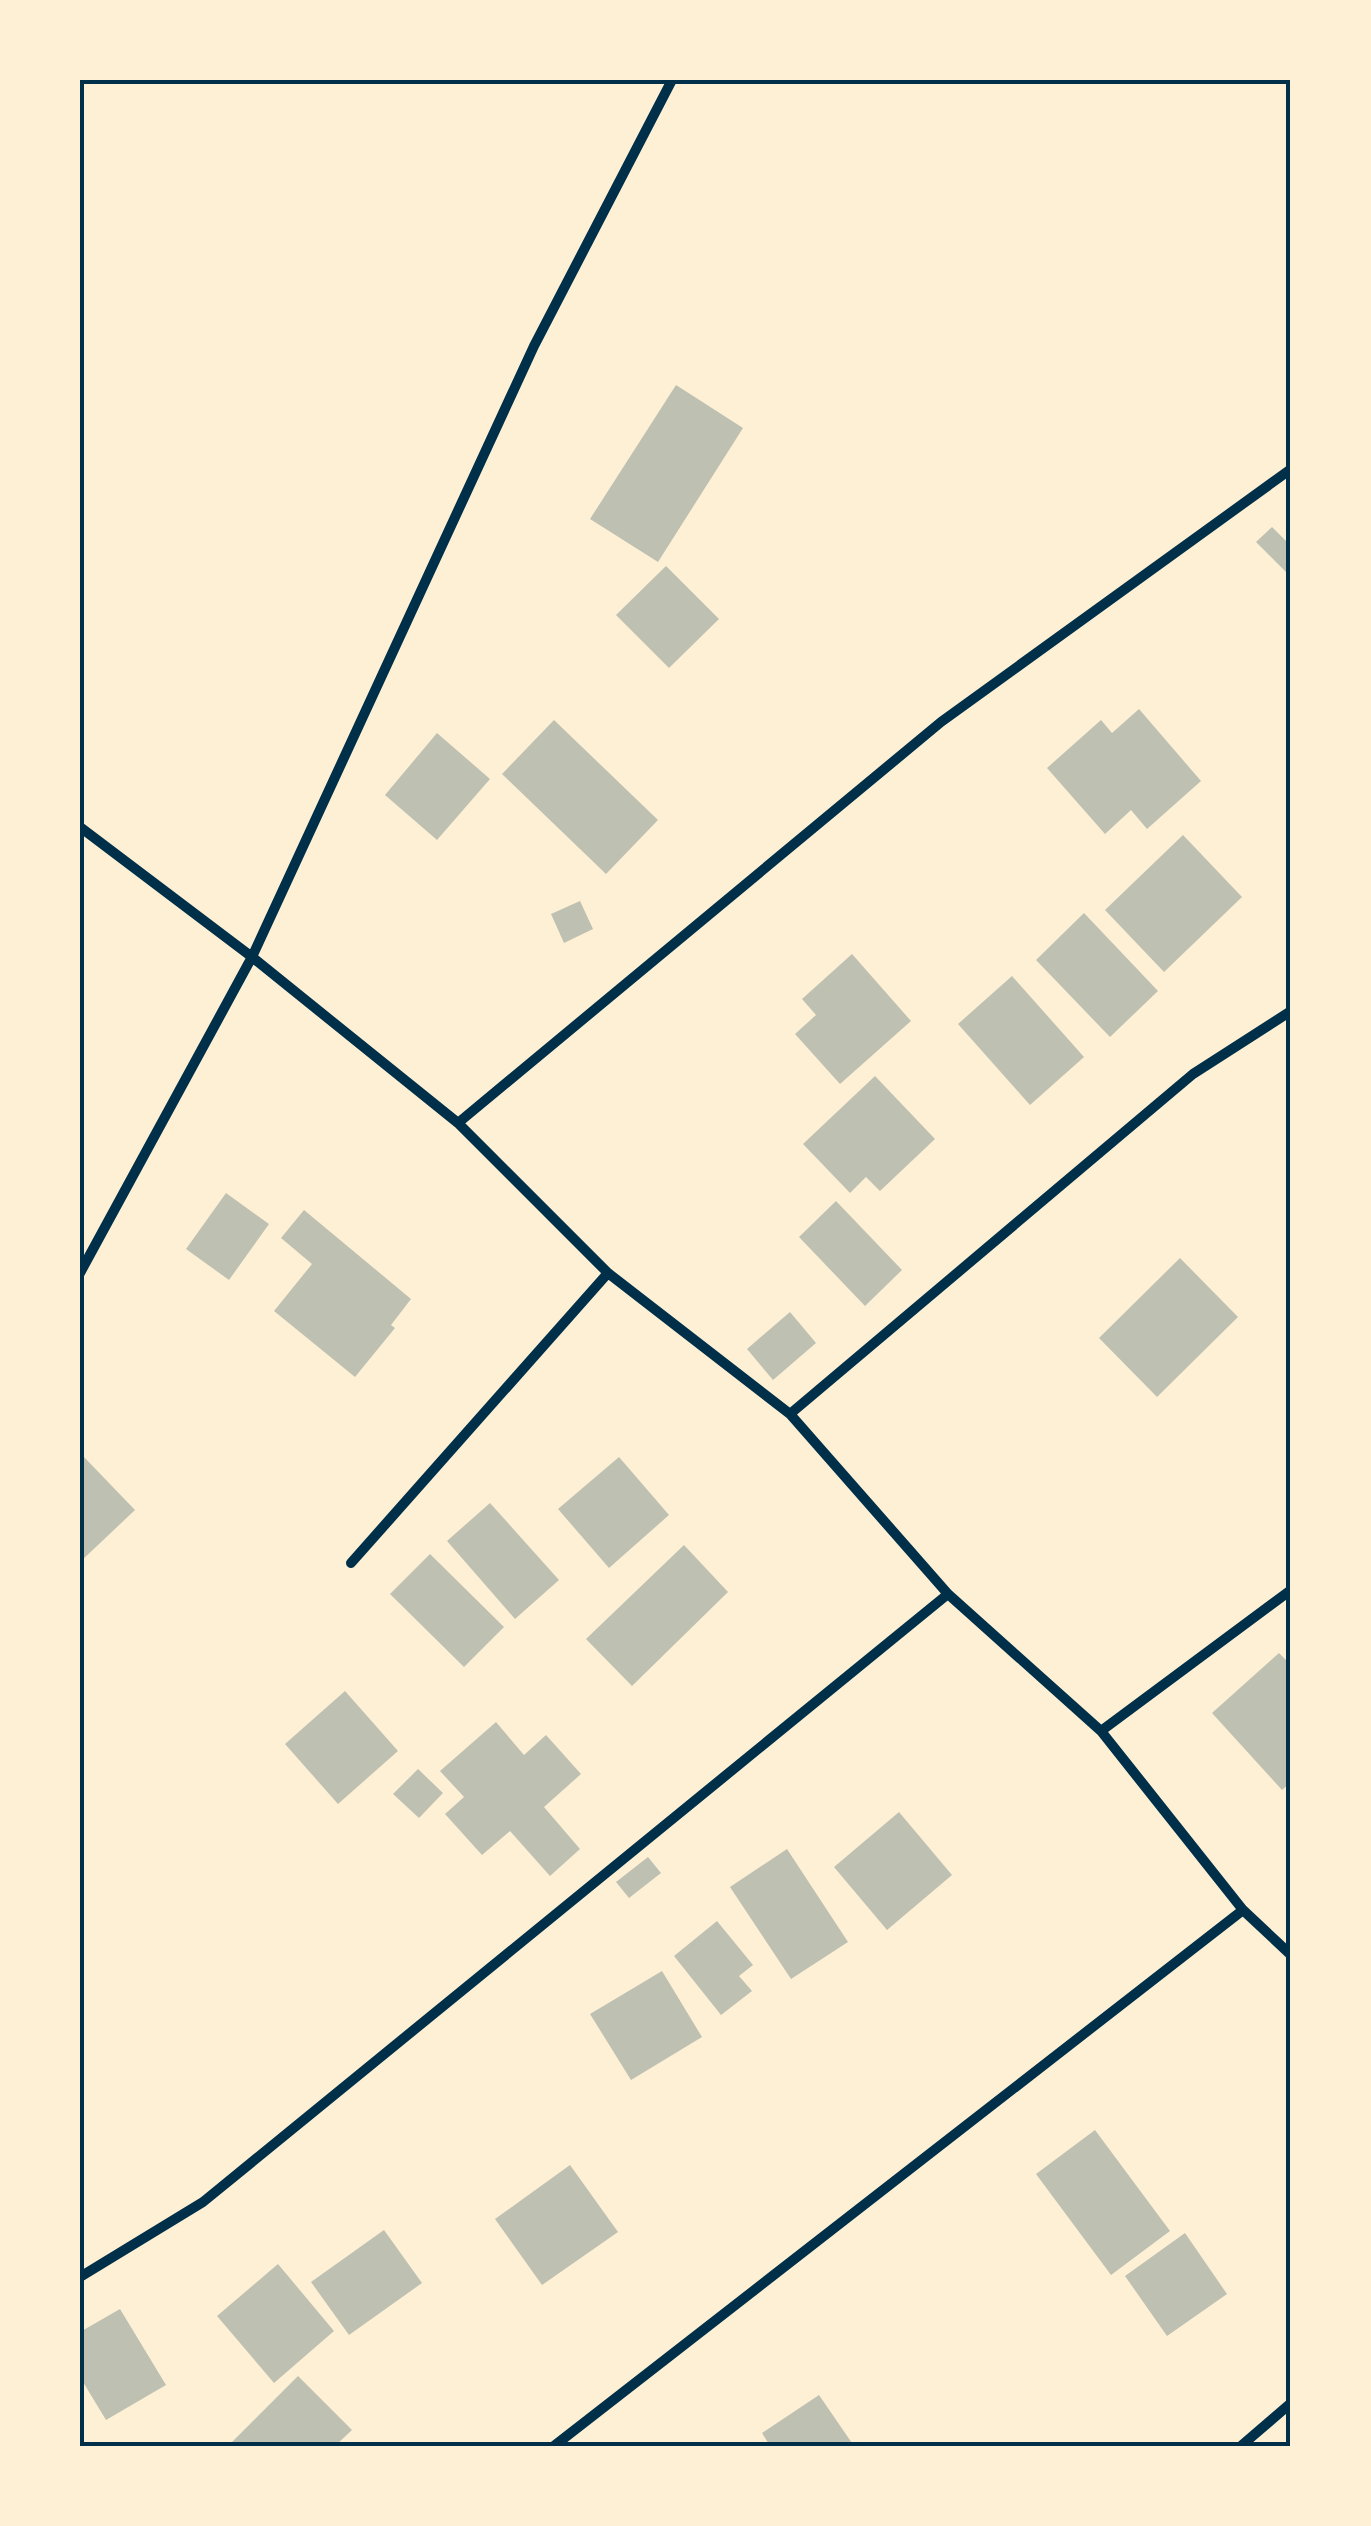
<svg xmlns="http://www.w3.org/2000/svg" width="1371" height="2526" font-family="'Titillium Web',sans-serif">
<rect width="100%" height="100%" fill="#fdf0d5"/>
<path fill="#bec0b2" d="M676,385l67,43 -85,134 -68,-43z
M1272,527l19,19 -2,29 -33,-33z
M666,566l53,53 -50,49 -53,-53z
M1139,709l62,72 -54,48 -16,-19 -26,24 -58,-66 54,-48 11,13z
M554,720l104,100 -52,54 -104,-100z
M437,733l53,46 -53,61 -52,-45z
M1183,835l59,62 -78,75 -59,-62z
M580,901l13,28 -29,14 -13,-29z
M1084,913l74,78 -48,46 -74,-77z
M852,954l59,67 -71,63 -45,-50 21,-19 -14,-16z
M1012,976l72,81 -54,48 -72,-81z
M875,1076l60,63 -55,52 -14,-14 -16,16 -47,-49z
M226,1193l43,31 -40,56 -43,-31z
M836,1201l66,69 -37,36 -66,-69z
M304,1210l107,89 -20,26 4,3 -40,49 -81,-66 38,-47 -31,-26z
M1180,1258l58,59 -81,80 -58,-59z
M790,1312l26,31 -43,37 -26,-31z
M83,1456l52,54 -55,52v-103z
M619,1457l50,58 -60,53 -51,-59z
M490,1503l69,77 -44,39 -68,-78z
M684,1545l44,47 -96,94 -46,-47z
M430,1554l74,73 -40,40 -74,-73z
M1279,1653l12,12v117l-9,8 -70,-77z
M345,1691l53,60 -60,53 -53,-60z
M496,1722l28,33 22,-20 35,39 -37,33 36,42 -30,27 -40,-45 -28,24 -37,-41 19,-17 -24,-26z
M418,1769l25,24 -24,25 -26,-24z
M899,1812l53,63 -65,55 -53,-63z
M787,1849l61,93 -57,37 -61,-92z
M648,1857l13,16 -32,25 -13,-16z
M717,1921l36,44 -14,11 13,15 -31,24 -47,-59z
M662,1971l40,66 -71,43 -41,-66z
M1095,2130l75,101 -59,44 -75,-101z
M570,2165l48,67 -76,53 -47,-66z
M384,2230l38,53 -73,52 -38,-53z
M1185,2233l42,61 -60,42 -42,-60z
M278,2264l56,67 -60,52 -57,-67z
M120,2309l46,76 -60,35 -26,-43v-45z
M298,2376l54,54 -17,16h-107z
M819,2395l35,51h-84l-8,-13z"/>
<g fill="none" stroke-linecap="round" stroke-linejoin="round">
<path stroke="#003049" stroke-width="10" d="M80,827l172,130 206,166 150,150 182,141 158,180 153,137 142,179 48,45
M458,1123l483,-401 350,-253
M80,1273l172,-316 282,-611 138,-266
M790,1414l403,-340 98,-63
M351,1563l257,-290
M1101,1731l190,-141
M80,2277l123,-75 745,-608
M554,2446l689,-536
M1241,2446l50,-43"/>
</g>
<rect width="1371" height="2526" fill="none" stroke="#fdf0d5" stroke-width="165"/>
<rect x="82" y="82" width="1206" height="2362" fill="none" stroke="#003049" stroke-width="4"/>
</svg>
